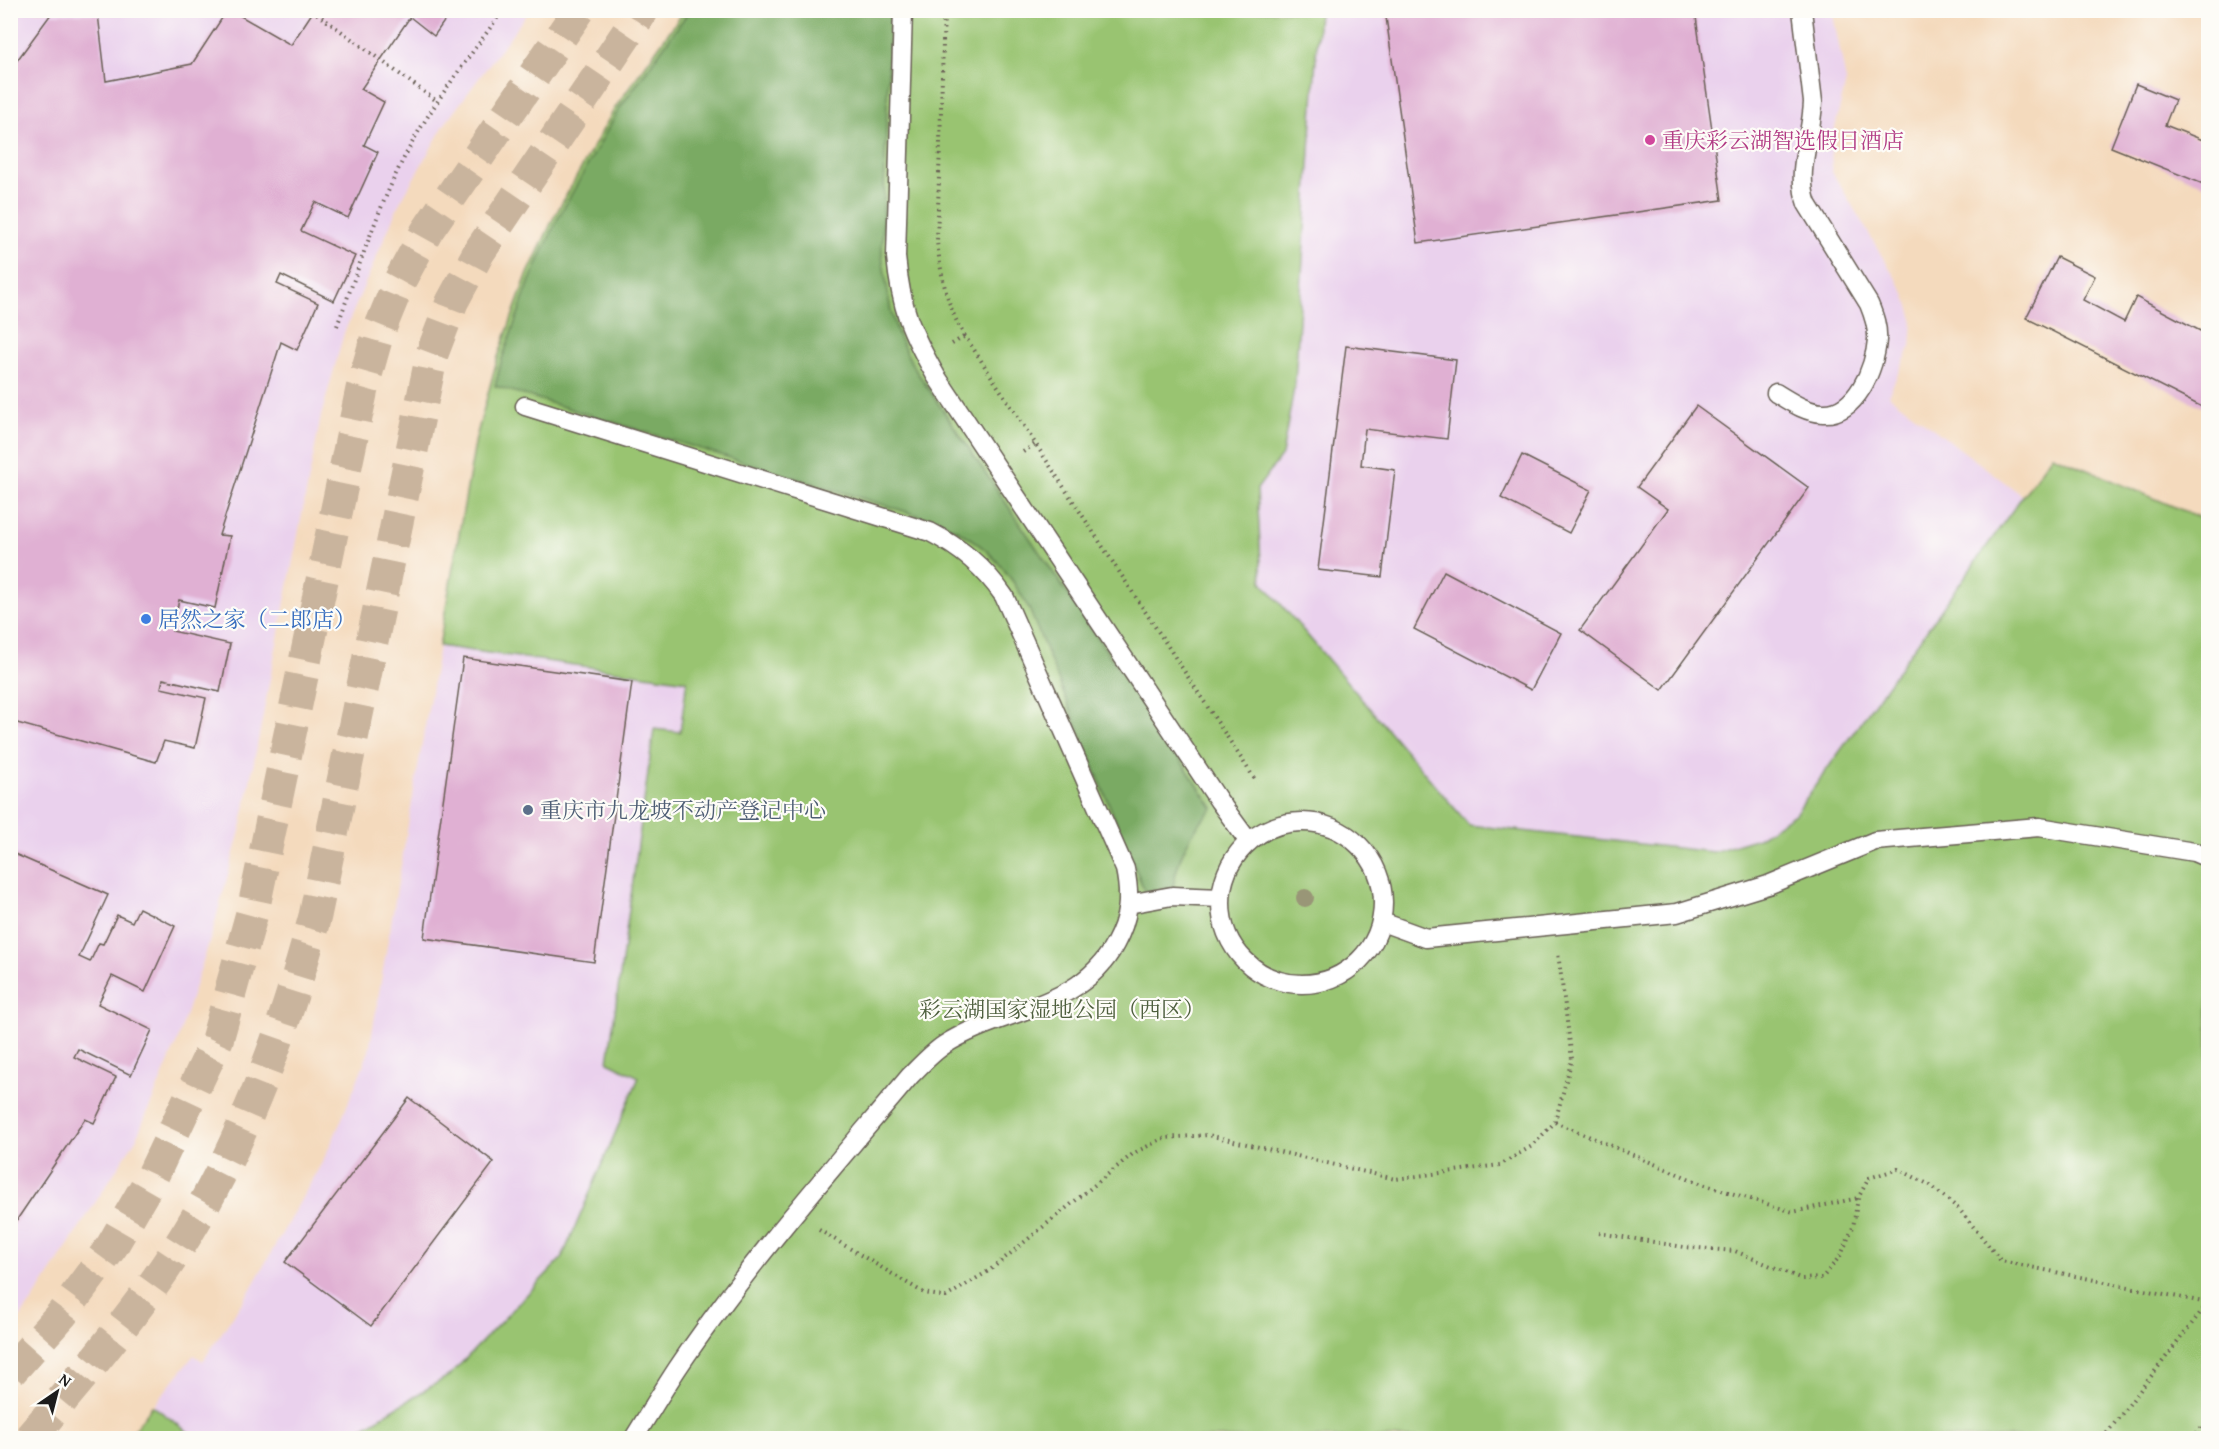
<svg xmlns="http://www.w3.org/2000/svg" width="2219" height="1449" font-family="'Gentium Book Plus','Noto Serif SC',serif">
<rect width="100%" height="100%" fill="#fdfcf7"/>
<filter id="ink" filterUnits="userSpaceOnUse"><feTurbulence type="fractalNoise" baseFrequency=".0167" numOctaves="2"/><feDisplacementMap in="SourceGraphic" scale="12" xChannelSelector="R" yChannelSelector="G"/><feConvolveMatrix kernelMatrix="1 2 1 2 8 2 1 2 1" color-interpolation-filters="sRGB"/></filter>
<filter id="wash" filterUnits="userSpaceOnUse"><feTurbulence type="fractalNoise" baseFrequency=".008" numOctaves="4" result="noise"/><feDisplacementMap in="SourceGraphic" scale="24" xChannelSelector="R" yChannelSelector="G"/><feGaussianBlur stdDeviation="1.35" result="paint"/><feColorMatrix in="noise" values="0 0 0 0 0 0 0 0 0 0 0 0 0 0 0 0 0 1.4 0 .05"/><feComposite in="paint" operator="in"/></filter>
<g filter="url(#wash)">
<rect width="100%" height="100%" fill="#f4dabd"/>
<path fill="#ead1ed" d="M1832,10l14,71 -15,63 1,28 73,122 8,25 -2,27 -23,49 135,101 -228,318 -37,24 -45,14 -244,-27 -207,-242 -5,-94 25,-34 13,-72 24,-372z
M11,11h518l-85,114 -45,79 -55,129 -23,83 -79,407 -30,110 -35,109 -41,97 -103,161 -22,30z
M439,646l248,35 -7,51 -25,-3 -47,332 31,16 -77,181 -112,117 -104,63h-150l-43,-32 41,-51 9,6 46,-69 74,-131 16,-35 30,-75z"/>
<path fill="#99c471" stroke="#5a7046" stroke-width="1.5" d="M684,11h635l-24,372 -13,72 -25,34 5,93 207,243 244,27 45,-14 37,-24 257,-359 156,66v917h-1862l104,-63 112,-117 77,-181 -31,-15 46,-333 26,3 7,-51 -248,-35 37,-208 21,-78 29,-82 27,-59 62,-111z
M152,1406h1l43,32h-68z"/>
<path fill="#7aaa63" stroke="#4b6340" stroke-width="1.5" d="M689,11h201l-8,244 9,57 8,25 14,29 300,442c-23,23 -35,48 -40,79l-28,5 -115,-281c-22,-43 -44,-68 -87,-88l-448,-137 7,-27 28,-79 27,-60 62,-111z"/>
<g id="blocks">
<path fill="#e0b0d3" d="M314,10h138l-18,26 -24,-19 -49,72 23,13 -20,43 14,7 -30,66 -33,-16 -14,29 54,25 -21,45 -53,-26 -4,9 41,19 -21,47 -16,-8 -62,193 11,1 -15,72 -36,-8 -7,31 58,13 -10,48 -57,-13 -2,9 45,10 -11,50 -31,-7 -8,21 -146,-41v-651l41,-56h47l8,67 86,-17 32,-49 8,-4 59,34z
M1385,10h310l27,190 -304,43z
M2136,84l39,16 -10,25 43,17v44l-97,-39z
M2057,257l38,19 -12,24 41,22 12,-25 72,38v75l-182,-92z
M1346,346l110,14 -9,79 -82,-10 -4,36 34,5 -13,107 -64,-7z
M1696,406l113,82 -147,202 -82,-60 88,-121 -31,-22z
M1522,455l69,35 -22,43 -68,-35z
M1444,571l117,62 -30,57 -117,-61z
M463,658l169,24 -38,280 -170,-24z
M10,852l98,43 -29,62 11,5 9,-19 4,1 14,-29 15,7 7,-14 36,18 -30,66 -33,-16 -14,28 54,26 -21,45 -53,-26 -4,8 42,20 -22,46 -9,-4 -75,111z
M409,1098l85,64 -123,164 -86,-64z"/>
</g>
</g>
<g filter="url(#ink)">
<use href="#blocks" fill-opacity="0" stroke="#685e54" stroke-width="1.5"/>
<g fill="none" stroke-linecap="round" stroke-linejoin="round">
<path stroke="#c9b49d" stroke-width="33" stroke-dasharray="33 16" stroke-linecap="butt" d="M10,1372l52,-58 50,-68 41,-71 64,-135 37,-134 108,-517 15,-53 22,-54 28,-51 152,-221
M30,1438c44,-52 88,-104 128,-160 76,-108 123,-235 157,-362l117,-562 20,-52 27,-50 164,-242"/>
<defs>
<path id="service" d="M903,10l-7,247c5,52 15,75 40,119l283,425 30,41
M1776,393c15,9 29,19 47,20 33,2 52,-45 54,-73 1,-13 -3,-24 -8,-36l-62,-100c-12,-34 5,-67 6,-102l-11,-92
M525,406l405,126c31,16 54,35 74,64l121,273c6,29 4,49 -10,75 -35,66 -114,64 -171,101 -12,8 -23,20 -34,31 -79,94 -164,190 -233,293 -15,23 -29,46 -43,69
M1221 903a81 81 0 1 1 162 0a81 81 0 1 1-162 0Z
M1128,904l44,-8 49,2
M1382,922l44,16 251,-25 91,-28 107,-44 164,-14 155,25 14,6"/>
</defs>
<use href="#service" stroke="#685e54" stroke-width="21"/>
<path stroke="#685e54" stroke-width="4" stroke-dasharray="1.5 4.5" stroke-linecap="butt" d="M312,10l126,92
M944,10l-7,232c4,33 10,66 28,94l291,445
M337,326c23,-61 43,-126 75,-183 26,-47 60,-89 91,-133
M952,344l13,-8
M1023,452l12,-8
M1555,1122l147,62 91,28 65,-14
M819,1230l105,63 22,4 44,-27 144,-117 30,-15 44,-3 187,44 105,-14 32,-19 23,-24 17,-63 -14,-106
M1599,1233l85,14 51,4 67,28 20,-1 19,-23 12,-28 5,-29 11,-20 29,-9 32,16 29,24 42,52 207,42
M2103,1438l105,-135
M2193,1438l15,-19"/>
<use href="#service" stroke="#fff" stroke-width="18"/>
</g>
<circle fill="#999677" cx="1305" cy="898" r="9"/>
</g>
<circle fill="#d1479c" stroke="#fdfcf7" stroke-width="2" cx="1650" cy="140" r="6"/>
<circle fill="#3f7fe0" stroke="#fdfcf7" stroke-width="2" cx="146" cy="619" r="6"/>
<circle fill="#5c6f8a" stroke="#fdfcf7" stroke-width="2" cx="528" cy="810" r="6"/>
<g text-anchor="middle" dominant-baseline="central" stroke-width="4.5" stroke-linejoin="round" paint-order="stroke">
<g font-size="22" fill="#b23c85" stroke="#fdfcf7" text-anchor="start">
<text x="1662" y="140">重庆彩云湖智选假日酒店</text>
</g>
<g font-size="22" fill="#366cbe" stroke="#fdfcf7" text-anchor="start">
<text x="158" y="619">居然之家（二郎店）</text>
</g>
<g font-size="22" fill="#4e5e75" stroke="#fdfcf7" text-anchor="start">
<text x="540" y="810">重庆市九龙坡不动产登记中心</text>
</g>
<g font-size="22" fill="#4e5f3e" stroke="#fdfcf7">
<text x="1062" y="1009">彩云湖国家湿地公园（西区）</text>
</g>
</g>
<rect width="2219" height="1449" fill="none" stroke="#fdfcf7" stroke-width="36"/>
<g transform="translate(57 1392) rotate(35)" stroke="#fdfcf7" stroke-width="4.5" paint-order="stroke">
<path d="M0-4.5L10 22L0 15L-10 22Z" fill="#1c1c1c"/>
<text y="-9" font-size="16" font-weight="bold" text-anchor="middle" fill="#1c1c1c">N</text>
</g>
</svg>
